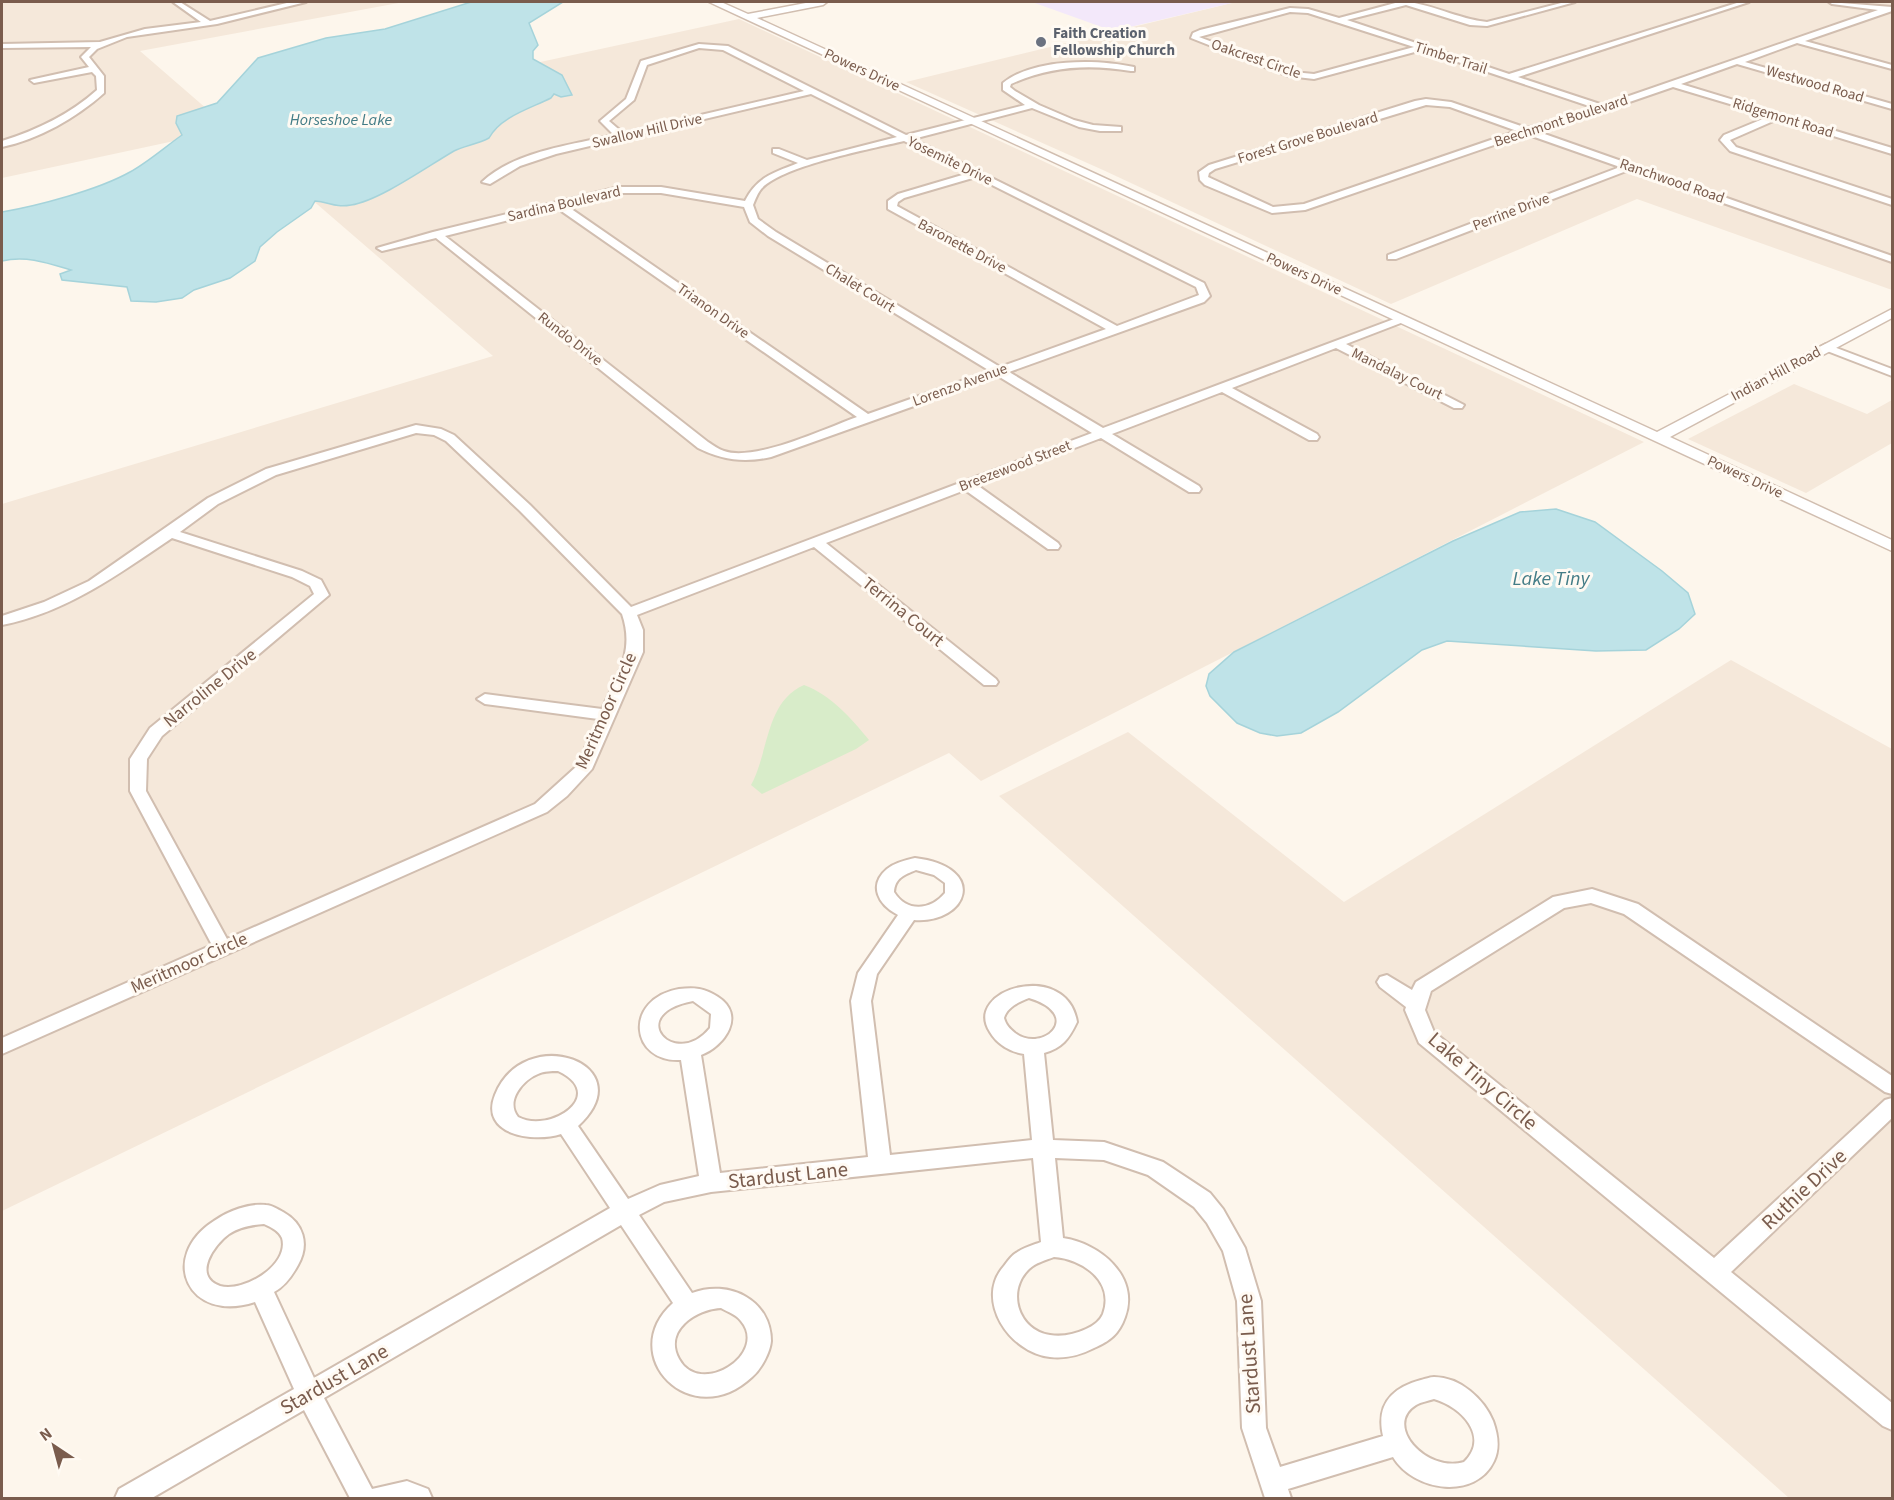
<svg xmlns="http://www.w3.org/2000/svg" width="1894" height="1500" font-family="'Source Sans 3',sans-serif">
<rect width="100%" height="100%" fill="#fdf6ec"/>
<path fill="#f5e8da" d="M2,2h402l-264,49 90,78 509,-110 905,423 -663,339 -32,-28 -947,458v-707l491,-148 -263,-227 -228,49z
M1236,2h656v288l-255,-91 -246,105 -288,-134 -197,-88z
M1794,384l73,30 25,-14v43l-86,50 -118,-54z
M1731,660l161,89v749h-103l-790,-702 129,-64 216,170z"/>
<path fill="#f3e8fa" d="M1032,2h204l-123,29z"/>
<path fill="#d8ecc9" d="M804,685c27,10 47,33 65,55l-13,9 -94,45 -11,-9c18,-32 14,-83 53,-100z"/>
<path fill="#bfe3e8" stroke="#a5d3da" stroke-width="1.5" d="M471,2h92l-34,21 9,22 -5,6v8l29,16 10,20 -11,2 -7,-3 -3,4c-22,11 -51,19 -62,40 -11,6 -25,8 -35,13 -26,15 -75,50 -103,54 -16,3 -22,-3 -36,-4l-4,7 -34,24 -17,15 -5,14 -25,17 -36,12 -12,8 -26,4 -25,-1 -4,-14 -65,-7 -2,-6 11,-4c-23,-7 -45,-15 -69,-9v-49c35,-6 96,-22 128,-40 18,-10 35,-25 52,-37l-6,-12 1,-7 40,-13 41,-45 68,-20 59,-9z
M1556,509l39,13 67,49 26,22 7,21 -16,15 -33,21 -50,1 -149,-10 -25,9 -84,62 -37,21 -24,3 -17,-3 -23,-10 -27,-27 -4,-10 3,-12 25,-22 219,-111 67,-29z"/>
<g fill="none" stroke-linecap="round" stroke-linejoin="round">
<defs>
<path id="minor" d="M173,2h7l30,19 81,-19h15l-89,22 -90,13 -30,12 -8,8 15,19v17c-28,25 -65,46 -102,54v-6c35,-11 67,-26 95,-51l-1,-14 -4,-4 -58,11 -4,-3 59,-13 -8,-10 10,-10 -89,1v-4l98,-2 45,-13 56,-7z
M1399,2c24,-2 60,18 88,20l78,-20h10l-88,24 -17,-1 -64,-20 -59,15 162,54 231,-72h9l-231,75 85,28 275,-95 -46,-6 -3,-2 63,5v4l-87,30 87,24v4l-95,-26 -52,19 147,42v5l-155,-45 -56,20 211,64v6l-114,-35 -48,21 6,7 156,52v6l-162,-54 -10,-11 4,-5 46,-19 -97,-29 -96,33 -41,11 356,125v6l-263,-92 -233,89h-8v-4l232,-88 -94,-33 -221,76 -33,3 -67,-28 -5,-5 -1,-8 10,-7 206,-64 11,-2 25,3 76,26 68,-20 -173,-58 -108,29 -26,-3 -97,-38 2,-5 7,-3 90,-22 18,1 31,9zM1290,12l18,1 106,34 -100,27 -21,-2 -94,-35zM1426,105l24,2 67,24 -213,73 -31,3 -65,-30 1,-4 6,-4z
M699,44l29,2 178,89 119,-30 -22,-15v-7c31,-25 94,-24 131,-16v4h-3c-42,-7 -81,-5 -120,13l-1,3 5,4 24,14 35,15 19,5 28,2v4h-21l-21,-4 -47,-19 -119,31 291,144 6,13 -6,6 -195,70 94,56 299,-112 6,3 -2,2 -60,23 118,61 -2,3h-8l-118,-60 -104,40 85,46 2,3 -2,3h-8l-87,-48 -110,42 87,52 2,3 -2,3h-10l-88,-54 -124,47 81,58 2,3 -2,3h-10l-83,-59 -139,53 170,136 2,3 -2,3h-12l-170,-138 -177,68 6,15v22l-51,117 -25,27 -20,16 -545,242v-16l210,-93 -82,-154v-32l20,-31 164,-134 -4,-8 -18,-9 -120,-39c-53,36 -107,75 -170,87v-9l42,-14 45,-21 119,-83 58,-29 150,-44 25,4 13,6 76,70 101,102 461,-174 -94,-57 -227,81c-27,6 -49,3 -73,-9l-262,-210 -54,13 -5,-3 56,-16 186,-45h42l84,14c12,-24 28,-28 53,-38l-25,-10v-4h6l28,11 90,-23 -86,-43 -255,60 -36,12 -30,18 -8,-2c33,-31 90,-37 132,-47l-14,-14 26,-22 15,-38zM699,48l24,2 81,41 -181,42 -14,-12 25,-21 13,-35zM904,141l65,32 -71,21 -10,7v8l218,120 -106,38 -224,-135 -18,-13 -5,-14c2,-5 5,-13 9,-17 23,-23 109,-39 142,-47zM976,177l220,110 3,8 -82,31 -220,-120 1,-4 6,-4zM619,193h42l83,14 6,15 18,14 222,135 -122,43 -301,-208zM557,208l300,209c-31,11 -102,45 -133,34 -6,-2 -11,-6 -16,-9l-263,-206zM416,433l18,2 12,6 74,70 102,103c13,38 -5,61 -20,95l-117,-15 -8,5 8,5 113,15 -21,47 -42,38 -308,135 -81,-148 1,-32 15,-23 167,-141 -8,-15 -19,-9 -122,-39 38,-28 58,-29z
M1826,344l66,25v7l-70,-27 -2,-2z
M915,858c74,9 53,66 -1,62l-37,54 -6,27 19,154 142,-15 -8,-86c-14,-2 -27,-10 -34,-22 -28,-43 77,-73 87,-10 -8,17 -15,26 -33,31l9,87 51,2 59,20 47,31 13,16 22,39 16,53 5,127 14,39 103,-31c-7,-31 8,-48 38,-56 4,-1 9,-3 13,-3 26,0 50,22 59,44 5,14 7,27 1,40 -18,39 -80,31 -101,-4l-105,32 3,9h-26l-23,-70 -5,-127 -14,-50 -16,-28 -13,-16 -46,-32 -44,-15 -49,-2 8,80c36,5 77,38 62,79 -6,17 -15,24 -31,31 -14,7 -27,11 -44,9 -40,-4 -76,-57 -46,-91 3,-4 7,-10 12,-13 7,-5 17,-8 25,-11l-8,-84 -322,34 -47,10 -25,13 53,78c37,-14 79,7 79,48 -1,12 -10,28 -19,36 -61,57 -137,-22 -79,-74l-52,-78 -297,173 48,91 35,-8 21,8 4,9h-82l-46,-88 -152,88h-37l4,-9 175,-100 -39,-87c-67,22 -97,-45 -41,-81 14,-10 35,-18 52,-16 6,0 11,4 17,7 20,11 27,32 15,53 -6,11 -13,21 -24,27l40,86 296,-170 -49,-74c-27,9 -82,1 -66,-39 29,-74 150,-31 83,31l50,73 32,-14 39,-9 -18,-116c-51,3 -58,-61 -2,-71 15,-2 26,-1 39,8 28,18 7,49 -17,58l19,118 148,-16 -17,-156 7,-28 40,-58c-20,-10 -30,-30 -11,-46 7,-6 19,-9 28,-11zM916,870l18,5 11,8v10c-14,17 -38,20 -51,-1 1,-14 10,-17 22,-22zM1029,998c56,17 14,56 -14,35 -6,-5 -9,-8 -11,-15 3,-11 15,-16 25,-20zM693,1001l18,13 -1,14c-35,43 -87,-14 -17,-27zM558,1071c51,24 -8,63 -40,46 -13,-16 5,-37 20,-43 6,-3 13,-3 20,-3zM264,1224c7,3 15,7 18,14 8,27 -39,55 -62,48 -28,-10 -6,-41 9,-52 11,-7 22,-9 35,-10zM1054,1257c28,2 61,24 49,57 -3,7 -10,12 -17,15 -11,5 -23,8 -36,6 -32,-5 -44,-44 -21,-66 6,-6 17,-9 25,-12zM721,1308c7,4 16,7 20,13 28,33 -41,77 -62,38 -16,-29 18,-50 42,-51zM1434,1399c28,8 56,38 30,63 -38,11 -81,-37 -48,-57 5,-3 12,-4 18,-6z
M1592,889l46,15 254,172v18l-7,-2 -261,-178 -33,-11 -27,5 -133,83 -6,19 9,22 280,226 171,-158 7,-2v20l-161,154 161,131v27l-9,-4 -464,-383 -14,-33 1,-3 -26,-20 -3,-5 3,-5 7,-2 25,15 4,-8 137,-85z"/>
<path id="tertiary" d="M709,2h12l27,12 63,-12h16l-4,3 -66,13 900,414 235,-123v9l-222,119 222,103v11z"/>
</defs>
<use href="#minor" stroke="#d1beb0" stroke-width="4"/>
<use href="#tertiary" stroke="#d1beb0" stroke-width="3"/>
<use href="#minor" fill="#fff" fill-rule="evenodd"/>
<use href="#tertiary" fill="#fff" fill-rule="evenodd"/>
</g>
<circle fill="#6b7280" stroke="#fffaf3" stroke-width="2" cx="1041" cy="42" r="6"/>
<g text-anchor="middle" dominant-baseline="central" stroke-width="6" stroke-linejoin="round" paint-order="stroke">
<g font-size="15" font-weight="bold" fill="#5b616d" stroke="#fffaf3" text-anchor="start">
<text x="1053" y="33">Faith Creation<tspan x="1053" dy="17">Fellowship Church</tspan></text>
</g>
<g font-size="15" fill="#7a5c4d" stroke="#fffaf3">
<text transform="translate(1451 58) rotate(18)">Timber Trail</text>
<text transform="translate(1256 59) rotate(19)">Oakcrest Circle</text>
<text transform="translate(862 70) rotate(25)">Powers Drive</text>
<text transform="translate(1815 84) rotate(16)">Westwood Road</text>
<text transform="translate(1783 118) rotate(17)">Ridgemont Road</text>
<text transform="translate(1561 121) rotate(-18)">Beechmont Boulevard</text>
<text transform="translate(647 131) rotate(-13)">Swallow Hill Drive</text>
<text transform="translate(1308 138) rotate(-17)">Forest Grove Boulevard</text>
<text transform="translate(950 161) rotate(26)">Yosemite Drive</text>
<text transform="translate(1672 181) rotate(19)">Ranchwood Road</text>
<text transform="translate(564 204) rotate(-13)">Sardina Boulevard</text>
<text transform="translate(1511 212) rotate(-21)">Perrine Drive</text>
<text transform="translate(962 246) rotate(28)">Baronette Drive</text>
<text transform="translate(1304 274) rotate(25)">Powers Drive</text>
<text transform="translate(860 288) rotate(32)">Chalet Court</text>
<text transform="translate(713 311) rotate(35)">Trianon Drive</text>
<text transform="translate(570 339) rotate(38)">Rundo Drive</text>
<text transform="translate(1397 374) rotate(26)">Mandalay Court</text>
<text transform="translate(1776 374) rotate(-28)">Indian Hill Road</text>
<text transform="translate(960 385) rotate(-20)">Lorenzo Avenue</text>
<text transform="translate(1015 466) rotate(-21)">Breezewood Street</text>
<text transform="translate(1745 477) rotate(25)">Powers Drive</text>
</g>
<g font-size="16" font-style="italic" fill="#437c86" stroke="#fffaf3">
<text x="341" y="120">Horseshoe Lake</text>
</g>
<g font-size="18" fill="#7a5c4d" stroke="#fffaf3">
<text transform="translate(903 612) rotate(39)">Terrina Court</text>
<text transform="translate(210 688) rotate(-39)">Narroline Drive</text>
<text transform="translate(606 711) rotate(-66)">Meritmoor Circle</text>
<text transform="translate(189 963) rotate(-24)">Meritmoor Circle</text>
</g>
<g font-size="20" font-style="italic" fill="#437c86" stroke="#fffaf3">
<text x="1551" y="579">Lake Tiny</text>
</g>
<g font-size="21" fill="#7a5c4d" stroke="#fffaf3">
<text transform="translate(1483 1081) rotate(41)">Lake Tiny Circle</text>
<text transform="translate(788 1175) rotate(-6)">Stardust Lane</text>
<text transform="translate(1804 1189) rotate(-43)">Ruthie Drive</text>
<text transform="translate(1249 1354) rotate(-94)">Stardust Lane</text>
<text transform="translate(334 1379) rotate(-30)">Stardust Lane</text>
</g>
</g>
<rect width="1894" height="1500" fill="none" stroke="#7a5c4d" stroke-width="6"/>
<g transform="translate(54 1446) rotate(324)" stroke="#fffaf3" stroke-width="4.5" paint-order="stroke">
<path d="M0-4.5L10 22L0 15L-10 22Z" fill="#7a5c4d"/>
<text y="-9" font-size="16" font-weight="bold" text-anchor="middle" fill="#7a5c4d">N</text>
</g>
</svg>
